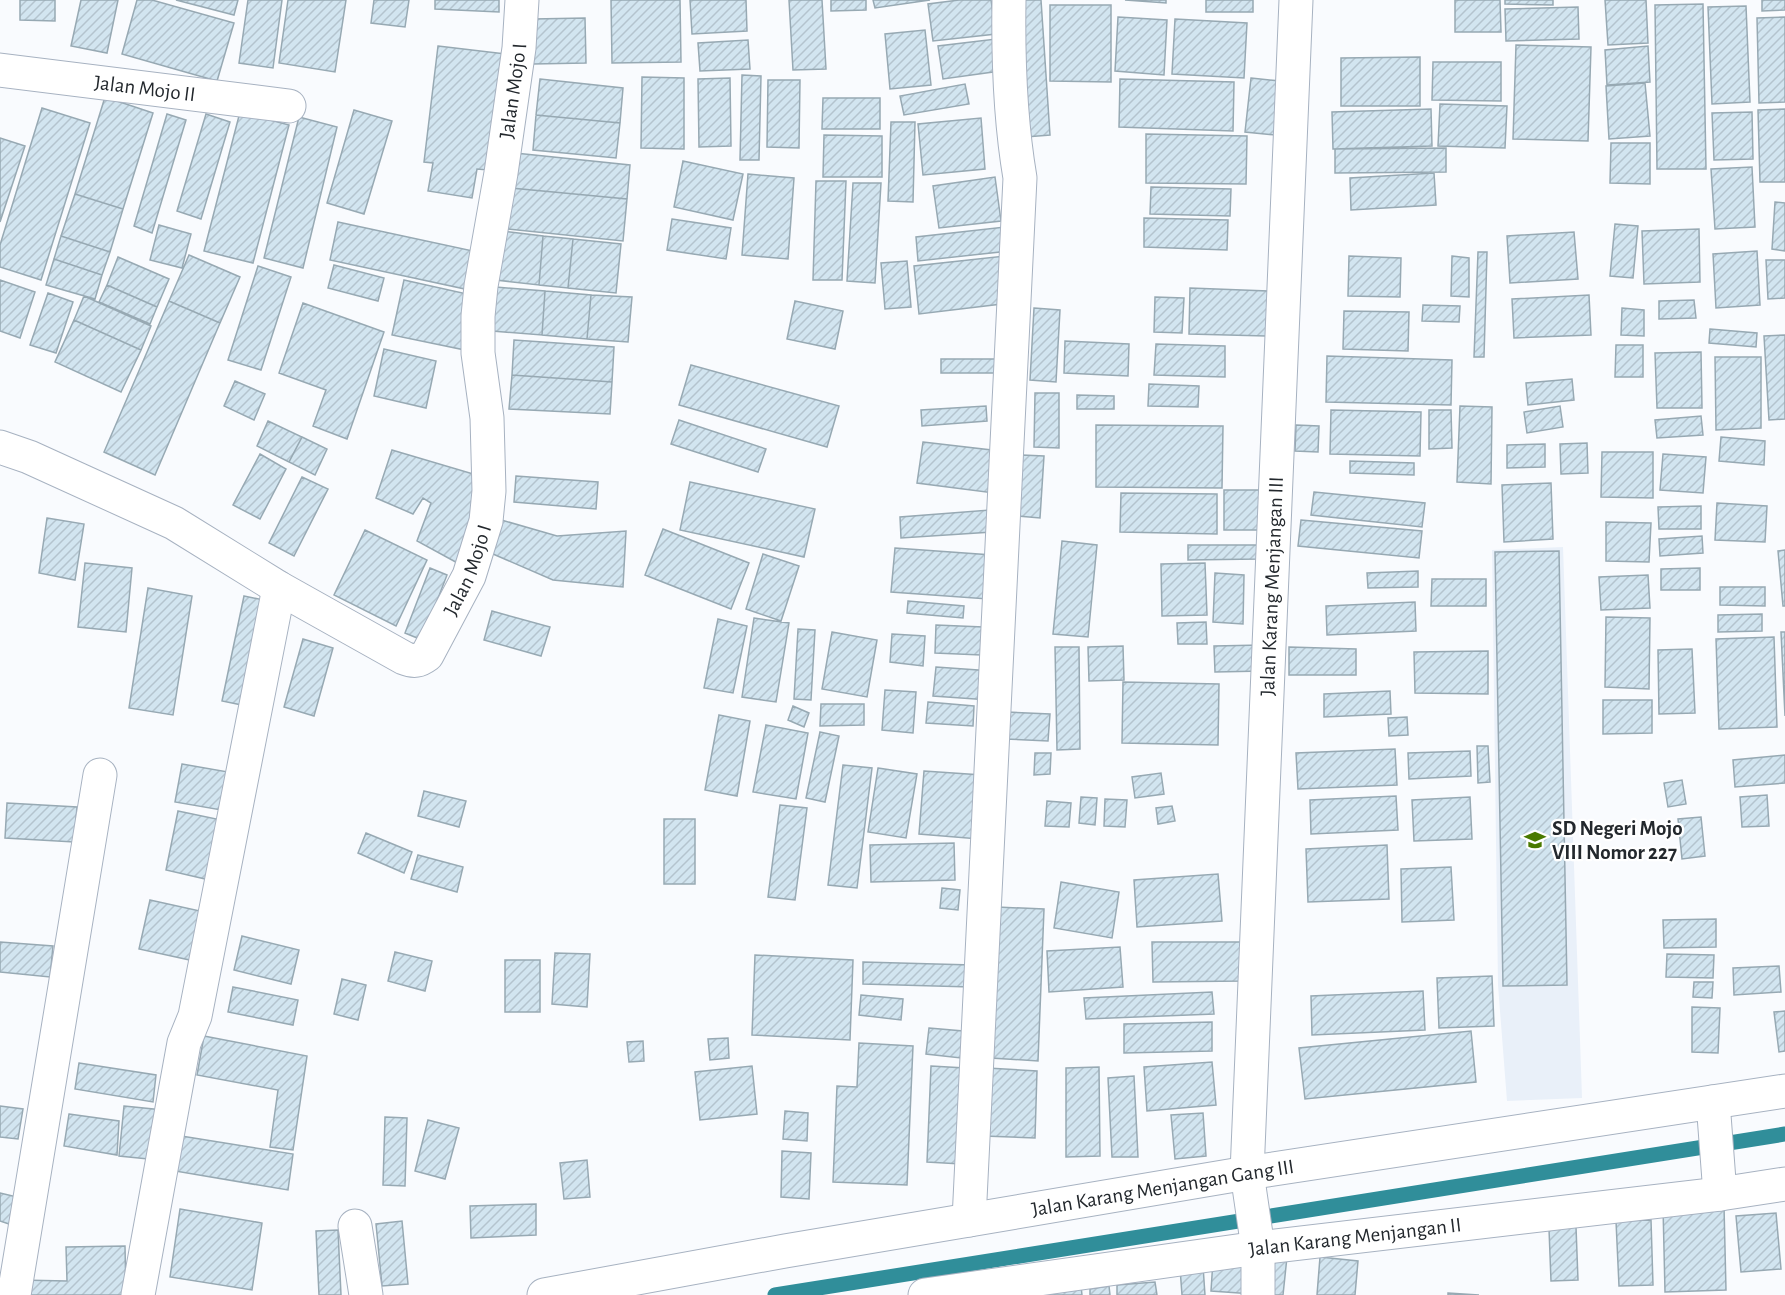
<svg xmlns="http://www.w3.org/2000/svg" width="1785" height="1295" font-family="'Alegreya Sans',sans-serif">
<defs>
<pattern id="building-hatch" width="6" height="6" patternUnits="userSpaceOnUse" patternTransform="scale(1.5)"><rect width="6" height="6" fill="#d2e5f0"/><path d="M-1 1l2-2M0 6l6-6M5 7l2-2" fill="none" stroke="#b4c4ce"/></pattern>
</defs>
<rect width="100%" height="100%" fill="#f9fbfe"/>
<path fill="#e9f0f9" d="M1563,547l19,551 -75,3 -9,-116 -6,-435z"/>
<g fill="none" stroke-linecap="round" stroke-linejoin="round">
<path stroke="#308e9a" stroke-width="15" d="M775,1295l1010,-161"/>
</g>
<path fill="url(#building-hatch)" stroke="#97a9b3" stroke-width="1.5" d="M20,0h35v21l-35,-1z
M81,0h37l-11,53 -36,-7z
M137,0h15l82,23 -17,58 -95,-27z
M176,0h62l-4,15z
M248,0h34l-9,68 -34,-5z
M288,0h58l-11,72 -56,-9z
M374,0h35l-4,27 -34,-4z
M435,0h64v12l-64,-3z
M611,0h69l1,62 -69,1z
M690,0h56l1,31 -55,3z
M789,0h33l4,69 -33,1z
M831,0h35v10l-35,1z
M873,0h57l-55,8z
M959,0h32l5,34 -63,7 -5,-37z
M1016,0h25l9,135 -24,2z
M1125,0h41v3z
M1206,0h47v12h-47z
M1455,0h45l1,32h-46z
M1505,0h48v5l-48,-1z
M1605,0h41l2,43 -40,2z
M1762,0h23v10l-23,1z
M1703,4l3,165h-49l-2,-164z
M1050,5h61v77l-61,-1z
M1746,6l4,96 -38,2 -4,-97z
M1578,7l1,32 -73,2 -1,-32z
M1118,17l49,3 -3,55 -49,-4z
M1785,17v85l-26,1 -2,-85z
M585,18l1,45 -53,1v-45z
M1175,19l72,4 -3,55 -72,-4z
M925,30l6,55 -41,4 -5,-55z
M996,39l4,32 -57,8 -5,-33z
M748,40l2,29 -50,2 -2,-28z
M1516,45l75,2 -3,94 -75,-2z
M438,46l76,9 -15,116 -22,-2 -5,29 -44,-7 5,-28 -9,-1z
M1648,46l2,36 -43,3 -2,-35z
M1420,57v49h-79v-48z
M1433,62h68v39l-69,-1z
M742,75l19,1 -2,84h-19z
M642,77l42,1v71l-43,-1z
M730,78l1,68 -32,1 -1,-68z
M1251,78l29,3 -5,54 -30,-3z
M540,79l83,9 -3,35 -84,-8z
M1120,79l114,3 -1,49 -114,-4z
M768,80h32l-1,68 -32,-1z
M1645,83l5,53 -41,3 -3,-53z
M965,84l4,20 -65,11 -4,-19z
M105,97l48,16 -30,96 -48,-15z
M823,98h57v31h-58z
M1440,104l67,2 -2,42 -67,-2z
M42,108l48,15 -49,157 -41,-13v-22z
M1431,109l1,37 -99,3 -1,-37z
M1785,109v73h-25l-2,-72z
M354,110l38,11 -28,93 -37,-11z
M240,112l49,13 -36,138 -49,-12z
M1752,112l1,47 -39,1 -2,-47z
M167,114l19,6 -34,113 -18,-7z
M206,114l24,8 -29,97 -24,-8z
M536,115l84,8 -4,35 -83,-8z
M299,117l38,10 -34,141 -39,-10z
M981,118l4,51 -62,6 -5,-51z
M891,122h24l-2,80 -25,-1z
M1146,134l101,2 -1,48 -100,-1z
M824,135l58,1v41h-59z
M0,138l25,8 -25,76z
M1611,143h39v41l-40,-1z
M1446,148v24l-111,1v-24z
M515,153l115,12 -3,34 -116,-11z
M683,161l60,13 -10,46 -59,-13z
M1752,167l3,60 -40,2 -4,-60z
M1434,173l2,32 -85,5 -1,-32z
M748,174l46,4 -6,81 -46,-4z
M995,177l6,44 -62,7 -6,-42z
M816,181h30l-4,99h-29z
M853,183h28l-6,100 -28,-2z
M1151,187l80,2 -1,27 -80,-2z
M511,188l116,11 -4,42 -116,-12z
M75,194l48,15 -13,43 -49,-16z
M1775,202l10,1v48l-13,-2z
M1144,218l84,2 -1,30 -83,-3z
M672,219l59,9 -5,31 -59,-9z
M338,222l135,29 -8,38 -135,-29z
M1615,224l23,2 -5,52 -23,-2z
M159,225l32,9 -9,34 -32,-8z
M1005,227l4,24 -91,10 -2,-24z
M1699,229l1,53 -56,2 -2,-53z
M501,231l42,5 -4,49 -43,-5z
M1574,232l4,47 -68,4 -3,-47z
M61,236l49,16 -8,23 -48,-16z
M543,236l30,3 -5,49 -29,-3z
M573,239l48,5 -5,49 -48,-5z
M1757,251l3,54 -44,3 -3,-54z
M1478,252h9l-3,105h-10z
M189,255l51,22 -20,46 -51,-22z
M1005,256l5,47 -91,11 -5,-48z
M1349,256l52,2 -1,39 -52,-1z
M1452,256l17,2v39l-18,-1z
M118,257l51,22 -12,28 -50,-22z
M54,259l48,16 -7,24 -49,-14z
M1766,260h19v38l-17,1z
M907,261l4,46 -26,2 -4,-46z
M334,265l50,13 -6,23 -50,-13z
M258,266l33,11 -30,93 -33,-10z
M0,280l35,12 -15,46 -20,-7z
M404,280l72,16 -11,54 -73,-15z
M107,285l50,22 -7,17 -51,-22z
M484,286l61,5 -3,44 -62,-5z
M1190,288l78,3 -2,45 -77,-2z
M545,291l46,4 -4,44 -45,-4z
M48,293l25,9 -17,51 -26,-8z
M591,295l41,2 -4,45 -41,-3z
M1589,295l2,40 -77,3 -2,-39z
M84,296l67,30 -10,24 -67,-30z
M1155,297l29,1 -2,35 -28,-1z
M1694,300l2,18 -37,1v-18z
M169,301l51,22 -65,152 -51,-23z
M795,301l48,10 -8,38 -48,-10z
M303,303l81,29 -37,107 -34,-13 13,-36 -47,-17z
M1423,305l37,1 -1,16 -37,-1z
M1034,308l26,2 -4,72 -26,-2z
M1622,308l22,2v26l-23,-1z
M1344,311l65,1 -1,39 -65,-2z
M74,320l67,30 -20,42 -66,-30z
M1710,329l47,4 -1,14 -47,-4z
M1785,335v84l-16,1 -5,-84z
M514,340l100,7 -2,35 -100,-7z
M1065,341l64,3 -1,32 -64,-3z
M1156,344l69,2v31l-71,-2z
M1616,345h27v32h-28z
M384,349l52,12 -10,47 -52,-12z
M1701,352l1,56h-45l-2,-55z
M1327,356l125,4 -1,45 -125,-3z
M1715,357h46v71l-45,2z
M941,359h56v14h-56z
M691,365l148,41 -12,41 -148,-42z
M512,375l100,7 -2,32 -101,-5z
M1572,379l2,21 -46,5 -2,-22z
M235,381l30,13 -11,26 -30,-14z
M1149,384l50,2 -1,21 -50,-1z
M1035,393h24v55l-25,-1z
M1077,395l37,1v13h-37z
M986,406l1,15 -65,5 -1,-16z
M1460,406l32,1 -1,77 -34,-2z
M1560,406l3,21 -36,6 -3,-21z
M1331,410l90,2 -1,44 -90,-2z
M1429,410h22l1,38 -23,1z
M1701,416l2,19 -46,3 -2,-18z
M679,420l87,29 -8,23 -87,-28z
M268,421l34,16 -13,25 -32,-16z
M1096,425l127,1 -1,62 -126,-1z
M1296,425l23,1 -1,26 -23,-1z
M302,437l25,12 -12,26 -26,-13z
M1721,437l44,4 -1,24 -45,-4z
M923,442l77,9 -6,42 -77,-10z
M1587,443l1,30 -27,1 -1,-30z
M1545,444v23l-38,1v-23z
M392,450l88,26 -17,90 -46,-25 14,-38 -8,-5 -10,16 -37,-16z
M1602,452h51v46l-52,-1z
M260,454l26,15 -26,50 -27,-14z
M1663,454l43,3 -3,36 -43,-3z
M1022,455l22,1 -4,62 -22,-2z
M1350,461l64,2v12l-64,-2z
M516,476l82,6 -2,27 -82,-7z
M302,477l26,12 -34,67 -25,-13z
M690,482l125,27 -11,48 -124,-27z
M1551,483l2,56 -49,3 -2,-57z
M1224,490h45l-1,40h-44z
M1314,492l111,11 -3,24 -111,-12z
M1121,493l96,1v40l-97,-2z
M1717,503l50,3 -2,36 -50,-2z
M1701,506v23h-42l-1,-22z
M990,510l2,22 -91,6 -1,-21z
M47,518l37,6 -9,56 -36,-7z
M498,519l59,17 69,-5 -3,56 -70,-7 -60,-26z
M1301,520l121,11 -3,27 -121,-12z
M1606,522l45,1 -2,39 -43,-1z
M663,529l86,34 -18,46 -86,-34z
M365,530l62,30 -31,66 -62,-31z
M1702,536l1,17 -43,3 -1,-17z
M1062,541l35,4 -9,92 -35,-3z
M1188,545h70v14l-70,1z
M895,548l97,7 -4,44 -97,-7z
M1785,550v56h-2l-5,-55z
M1559,551l8,434 -64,1 -8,-434z
M763,554l36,12 -18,55 -35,-12z
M85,563l47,5 -6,64 -48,-5z
M1205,563l2,52 -45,1 -1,-52z
M430,568l17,7 -25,65 -17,-7z
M1700,568v22h-39v-21z
M1418,571v16l-50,1 -1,-15z
M1215,573l29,2 -1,49 -30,-2z
M1648,575l2,33 -49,2 -2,-33z
M1432,579h54v27h-55z
M1720,587h45v19l-45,-1z
M148,588l44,8 -19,119 -44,-7z
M244,596l20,4 -22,105 -20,-4z
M908,601l56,5 -1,12 -56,-5z
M1415,602l1,29 -89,4 -1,-29z
M492,611l58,16 -9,29 -57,-16z
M1762,614v17l-44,1v-17z
M1606,617l44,1 -1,71 -44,-2z
M754,618l35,5 -13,79 -34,-5z
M718,619l29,7 -14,67 -29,-5z
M1206,622l1,22h-29l-1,-21z
M936,625l47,2 -2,28 -46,-2z
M798,629l17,1 -4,70 -17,-1z
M832,632l45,8 -10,57 -45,-8z
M1781,632h4v84z
M892,634l33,2 -2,30 -33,-4z
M1774,637l3,90 -58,2 -3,-90z
M303,639l30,9 -19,68 -30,-9z
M1262,645l1,26 -48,1 -1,-26z
M1123,646l1,34 -35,1 -1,-34z
M1055,647h24l1,102 -23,1z
M1289,647l67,2v26h-67z
M1692,649l3,64 -36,1 -1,-64z
M1488,651v43l-73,-1 -1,-41z
M936,667l56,4 -3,29 -56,-4z
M1123,682l96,2 -1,61 -96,-2z
M885,690l31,2 -3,41 -31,-3z
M1390,691l1,23 -67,3v-23z
M1603,700h49v33l-49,1z
M928,702l46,4 -1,20 -47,-3z
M821,704h43v21l-44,1z
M793,706l16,7 -5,14 -16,-7z
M1007,712l43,2 -2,27 -43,-2z
M719,715l31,6 -13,75 -32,-6z
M1407,717l1,18 -19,1 -1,-18z
M766,725l42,8 -12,66 -43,-7z
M820,732l19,4 -14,66 -19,-4z
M1477,746h11l2,36 -12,1z
M1395,749l2,36 -99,4 -2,-36z
M1470,751l1,25 -62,3 -1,-26z
M1035,753h16l-1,21 -16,1z
M1785,755v28l-50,4 -2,-27z
M182,764l52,9 -7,38 -52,-9z
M843,765l29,3 -15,120 -29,-3z
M878,768l39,6 -11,64 -38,-6z
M924,771l58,4 -3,64 -60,-5z
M1161,773l3,21 -29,4 -3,-21z
M1682,780l4,24 -18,3 -4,-24z
M424,791l42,10 -7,26 -41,-11z
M1767,795l2,31 -27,1 -2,-30z
M1396,796l2,34 -87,4 -1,-34z
M1081,797l16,1 -2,27 -16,-2z
M1470,797l2,42 -58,2 -2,-41z
M1105,799l22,1 -2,27 -21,-1z
M1047,801l24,2 -2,24 -24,-1z
M7,803l70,4 -3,35 -69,-4z
M780,805l27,3 -12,92 -27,-3z
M1172,806l3,15 -17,3 -2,-16z
M178,811l48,10 -12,60 -48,-11z
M1701,817l4,39 -23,3 -4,-40z
M664,819h31v65h-31z
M366,833l46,19 -8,21 -46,-20z
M954,843l1,37 -84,2 -1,-37z
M1387,845l2,54 -81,3 -2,-53z
M418,855l45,12 -6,25 -46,-13z
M1451,867l3,53 -52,2 -1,-53z
M1218,874l4,47 -85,6 -3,-47z
M1061,882l58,10 -7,46 -58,-10z
M942,888l18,2 -2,20 -18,-2z
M150,900l59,13 -10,49 -60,-13z
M997,907l47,2 -6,152 -47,-3z
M1716,919v28l-52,1 -1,-28z
M242,936l57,14 -8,34 -57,-14z
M0,942l53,4 -3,31 -50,-5z
M1152,942h91v39l-90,1z
M1120,947l3,40 -74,5 -2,-41z
M395,952l37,9 -7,30 -37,-10z
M555,953l35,1 -3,53 -35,-3z
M1667,954l47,1 -1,23 -47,-1z
M755,955l98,5 -3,80 -98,-5z
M505,960h35v52h-35z
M863,962l109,3 -1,22 -108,-3z
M1779,966l2,26 -47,3 -1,-27z
M1492,976l2,50 -55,2 -2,-50z
M342,979l24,6 -8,35 -24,-6z
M1694,982h19l-1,16 -19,-1z
M233,987l65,13 -5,25 -65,-13z
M1423,991l2,39 -113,5 -1,-39z
M1212,992l2,22 -128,5 -2,-21z
M861,995l42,4 -2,21 -42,-5z
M1692,1007l28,1 -2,45 -26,-1z
M1785,1011v40l-6,1 -5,-40z
M1212,1022v29l-88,2v-29z
M929,1028l34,3 -2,27 -35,-4z
M1471,1031l5,51 -171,17 -6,-51z
M204,1036l103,20 -14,94 -23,-3 8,-57 -81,-15z
M728,1038l1,20 -19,2 -2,-21z
M643,1041l1,20 -15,1 -2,-20z
M859,1043l54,3 -6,139 -74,-3 4,-96 20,1z
M1212,1062l4,43 -69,6 -3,-44z
M79,1063l77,12 -3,27 -78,-13z
M752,1066l5,48 -57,6 -5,-48z
M931,1066l34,2 -4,96 -34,-2z
M1099,1067l1,89 -34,1v-89z
M987,1068l50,3 -2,67 -51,-2z
M1134,1076l4,81h-26l-4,-79z
M0,1106l23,3 -5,30 -18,-2z
M124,1106l39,4 -5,50 -39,-4z
M785,1111l23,2 -1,28 -24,-2z
M1203,1113l3,43 -31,3 -4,-44z
M69,1114l50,7 -2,34 -53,-9z
M385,1117l22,1 -2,68 -22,-1z
M428,1120l31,8 -14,51 -30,-8z
M175,1135l118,19 -5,36 -119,-20z
M782,1151l29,2 -2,46 -28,-2z
M587,1160l3,37 -26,2 -4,-36z
M0,1193l17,4 -8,27 -9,-3z
M536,1204v31l-65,3 -1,-32z
M1724,1206l2,84 -61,2 -2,-85z
M180,1209l82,14 -10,67 -82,-13z
M1776,1213l5,56 -40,3 -5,-56z
M1651,1220l2,65 -34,1 -3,-65z
M402,1221l6,63 -26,2 -6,-62z
M1576,1227l2,53 -27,1 -2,-52z
M338,1230l3,65h-22l-3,-64z
M125,1246l1,49h-106v-15l47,1 -1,-34z
M1266,1254l21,3 -4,38h-20z
M1320,1257l38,4 -3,34h-38z
M1213,1260l43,3 -3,31 -42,-3z
M1203,1266l2,29h-23l-2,-27z
M1155,1282l2,13h-40v-10z
M1081,1286l1,9h-44z
M1109,1286l1,9h-20v-6z
M1448,1293l31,2h-31z"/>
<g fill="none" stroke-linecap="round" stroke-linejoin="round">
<defs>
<g id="minor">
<path id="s1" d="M0,70l289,36"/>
<path id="s2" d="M0,447l29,10 145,66 105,65 125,70c10,4 15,3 23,-3l42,-79 17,-55 3,-30 -2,-73 -9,-65v-37l3,-30 20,-113 18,-125 3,-48"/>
<path d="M1713,1102l7,92"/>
<path d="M969,1220l51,-1042c-10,-59 -12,-118 -11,-178"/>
<path d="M355,1226l11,69"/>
<path d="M14,1295l86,-520"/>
<path d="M138,1295l46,-252 11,-27 84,-428"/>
<path id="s3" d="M544,1295l241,-44 462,-78 538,-82"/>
<path id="s4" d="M925,1295l333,-47 462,-54 65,-10"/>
<path id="s5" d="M1258,1295v-47l-11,-75 49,-1173"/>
</g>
</defs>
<use href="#minor" stroke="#a7b2c1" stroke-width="35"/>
<use href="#minor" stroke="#fff" stroke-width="33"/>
</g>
<defs>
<symbol id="school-bare" viewBox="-9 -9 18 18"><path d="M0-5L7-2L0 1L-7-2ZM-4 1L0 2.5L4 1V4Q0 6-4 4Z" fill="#4a7a00" stroke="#fff" stroke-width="2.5" paint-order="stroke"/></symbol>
</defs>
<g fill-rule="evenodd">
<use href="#school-bare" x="1520" y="825" width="30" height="30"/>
</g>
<g text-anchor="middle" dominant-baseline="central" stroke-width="4.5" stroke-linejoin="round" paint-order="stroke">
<g font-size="21" fill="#23282d" stroke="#fff">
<text stroke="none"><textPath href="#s1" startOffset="146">Jalan Mojo II</textPath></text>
<text stroke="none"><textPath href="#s2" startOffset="1062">Jalan Mojo I</textPath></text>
<text stroke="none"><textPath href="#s2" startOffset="576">Jalan Mojo I</textPath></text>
<text stroke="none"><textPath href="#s5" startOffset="710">Jalan Karang Menjangan III</textPath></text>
<text stroke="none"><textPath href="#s3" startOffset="628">Jalan Karang Menjangan Gang III</textPath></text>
<text stroke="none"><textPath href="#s4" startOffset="434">Jalan Karang Menjangan II</textPath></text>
</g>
<g font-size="21" font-weight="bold" fill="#23282d" stroke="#fff" text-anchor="start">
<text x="1552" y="828">SD Negeri Mojo<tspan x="1552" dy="24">VIII Nomor 227</tspan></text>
</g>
</g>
</svg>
